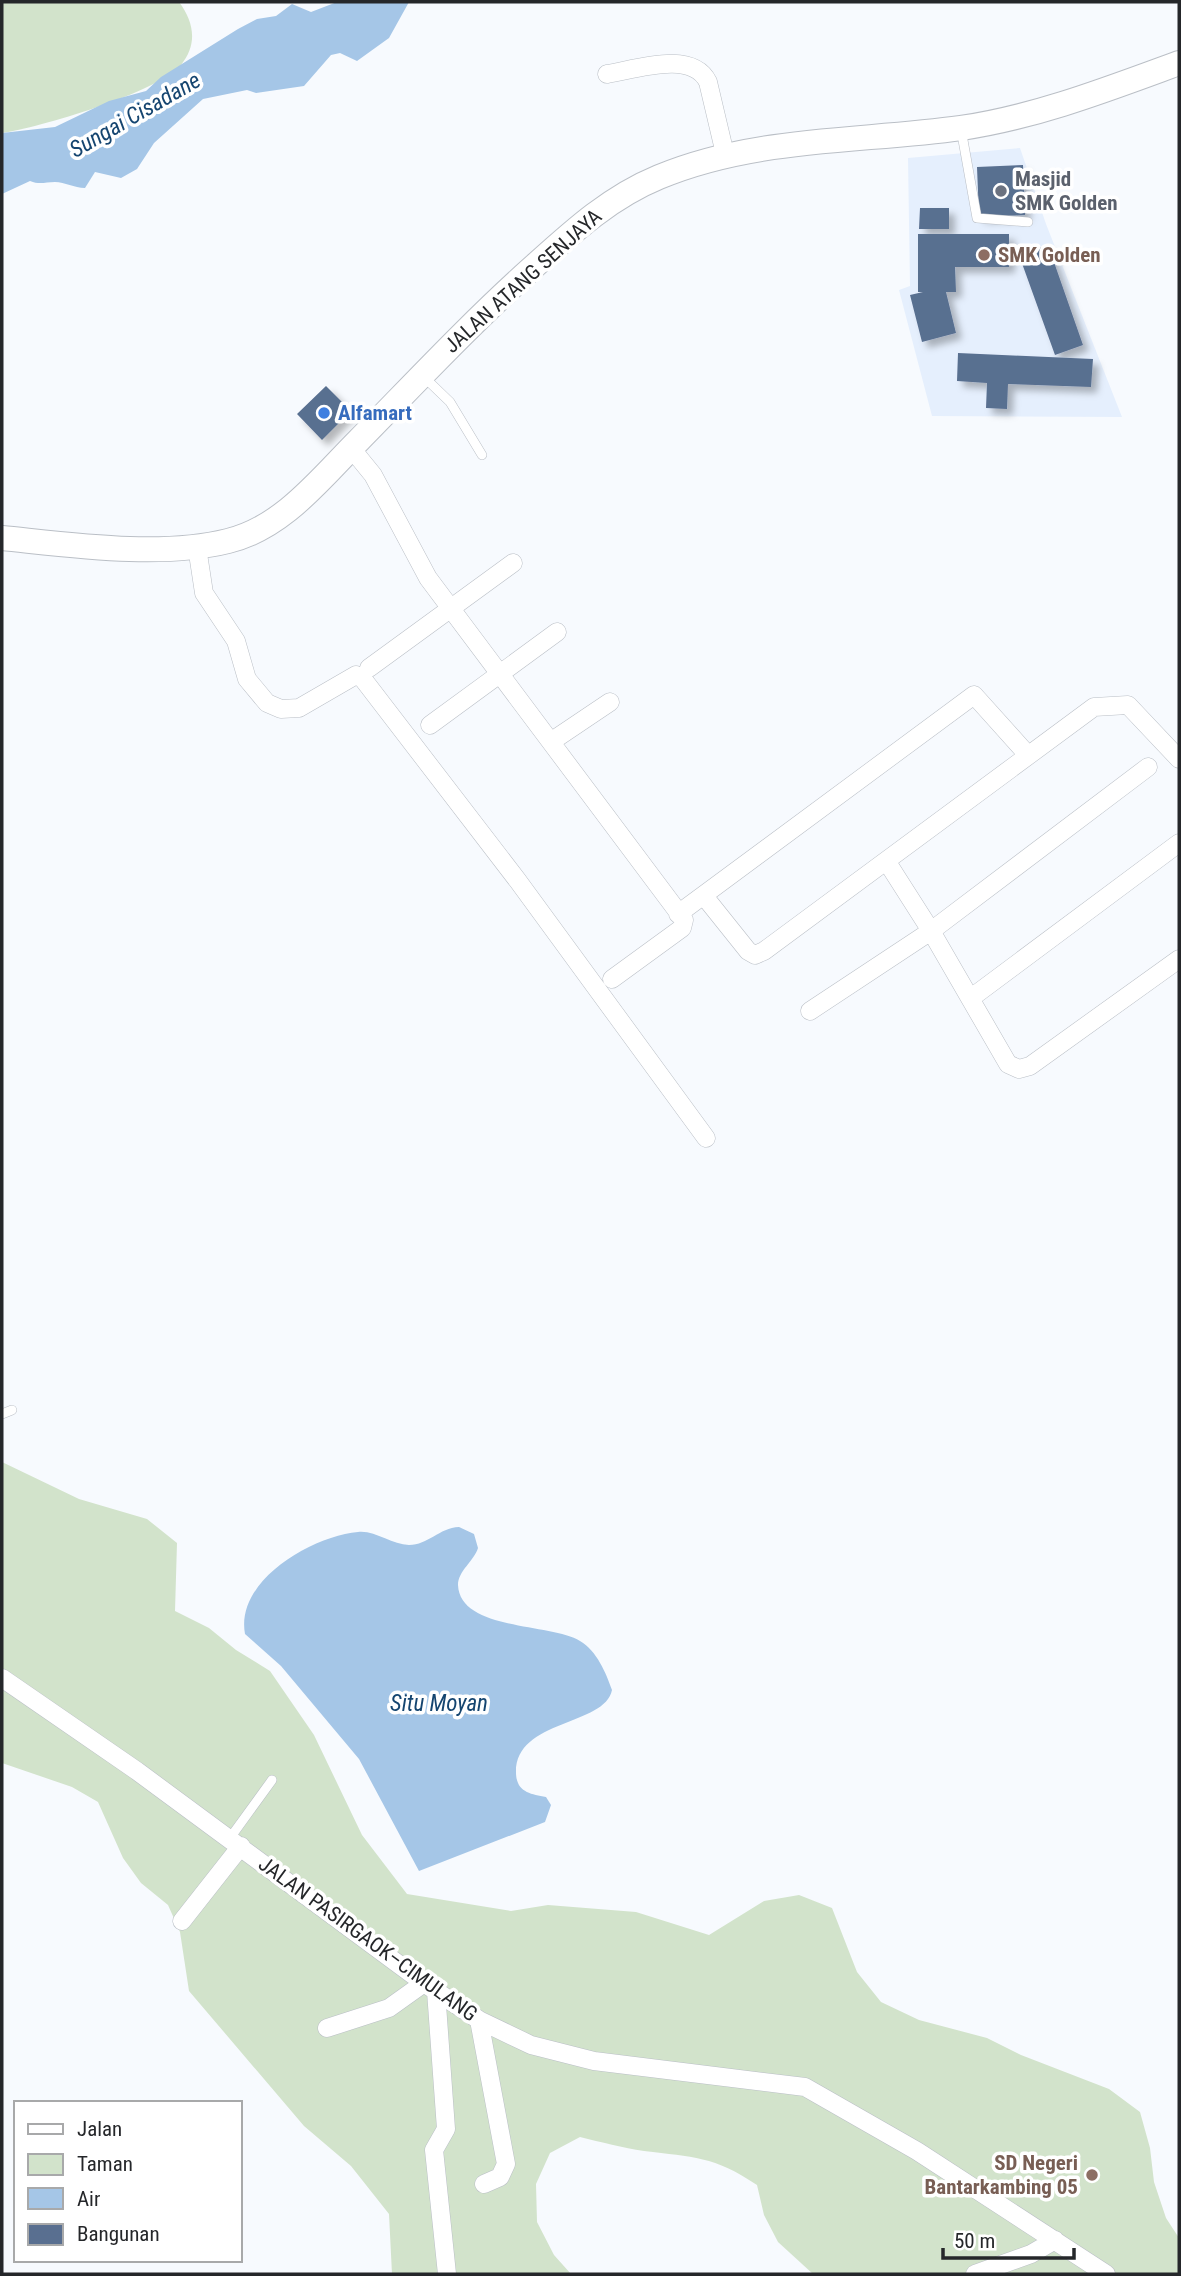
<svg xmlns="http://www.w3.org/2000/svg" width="1181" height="2276" font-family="'Roboto Condensed',sans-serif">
<defs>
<filter id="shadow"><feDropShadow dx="6" dy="6" stdDeviation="3.5" flood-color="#0004"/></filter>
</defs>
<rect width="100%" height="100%" fill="#f7fafe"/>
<path fill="#e5effd" d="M1020,148l26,76 76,193 -190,-1 -33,-126 11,-4 -2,-128z"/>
<path fill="#d2e3cb" d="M2,2h177c15,20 19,42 2,63 -22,27 -143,63 -179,68z
M2,1462l77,37 68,20 30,24 -2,68 34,17 27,22 34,21 44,64 48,100 45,59 104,17 37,-6 88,7 73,23 55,-34 35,-6 33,13 25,64 24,30 38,18 68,18 34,17 88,34 31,23 10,36 4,34 12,36 13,20v36h-366l-35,-32 -14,-27 -7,-30c-43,-29 -64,-28 -113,-34 -21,-3 -43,-9 -64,-14l-30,16 -14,31 1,38 17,33 17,19h-179l-3,-60 -38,-48 -47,-40 -115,-135 -9,-59 -12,-27 -27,-22 -18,-25 -25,-56 -26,-15 -70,-24z"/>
<path fill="#a5c6e7" d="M337,2h72l-20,36 -32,23 -17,-8 -9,2 -27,31 -48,7 -9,-3 -44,9 -49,44 -17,26 -16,9 -26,-6 -10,16c-11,0 -20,-6 -30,-6 -10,0 -15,3 -25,-1l-28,13v-61l53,-6 54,-26 37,-10 15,-14 77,-48 19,-10 19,-3 16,-12 19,8z
M459,1527l15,7 4,14c-4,13 -20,23 -20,37 2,46 93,38 122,56 17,10 26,32 32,49 -7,36 -96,29 -96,82 0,20 14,22 30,25l5,8 -6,17 -126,49 -60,-112 -78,-93 -36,-32c-10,-54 68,-98 113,-102 17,-2 34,13 51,13 19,0 30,-17 50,-18z"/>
<path fill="#596f90" filter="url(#shadow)" d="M1023,165l2,50 -46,2 -2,-50z
M920,208h29v21h-30z
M918,234h91v33h-54l1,25h-10l10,41 -34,9 -12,-47 13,-3h-5z
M1048,245l35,100 -28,10 -36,-100z
M958,353l135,6 -2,28 -83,-3 -1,25 -21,-1 1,-25 -30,-2z
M326,386l25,25 -29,29 -25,-26z"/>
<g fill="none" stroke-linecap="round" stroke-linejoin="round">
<defs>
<path id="lane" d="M961,129l16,89 51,4
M424,377l26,25 32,53
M2,1414l10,-4
M230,1838l42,-58"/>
<path id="street" d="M607,74c27,-4 85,-25 101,8l17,72
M351,448l22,27 55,103 256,342 -2,8 -70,51
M197,547l7,46 32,48 11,38 20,24 14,6 18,-1 57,-33 7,4 155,202 188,257
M369,668l144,-105
M430,725l127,-93
M552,741l58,-39
M887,862l44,69 77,133 11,5 11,-3 149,-107
M704,896l44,55 7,4 9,-4 330,-244 34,-2 51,54
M678,914l296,-219 53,59
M971,998l208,-155
M810,1011l121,-80 217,-164
M2,1678l135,93 287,212 55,37 52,25 63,16 211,26 112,64 189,123
M182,1921l59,-75
M436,1991l10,138 -12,21 13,124
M479,2020l27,144 -6,13 -16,7
M327,2028l62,-20 35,-25
M975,2274l56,-20 24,-14"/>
<path id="secondary" d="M2,538c69,7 158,20 226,3 55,-13 93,-63 131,-101 56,-57 111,-116 171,-170 40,-36 78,-72 129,-93 96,-40 201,-35 302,-49 75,-11 147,-39 218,-65"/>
</defs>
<use href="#lane" stroke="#babfc6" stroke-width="10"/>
<use href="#street" stroke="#babfc6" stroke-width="19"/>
<use href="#secondary" stroke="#babfc6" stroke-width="26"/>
<use href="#lane" stroke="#fff" stroke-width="9"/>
<use href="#street" stroke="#fff" stroke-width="18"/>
<use href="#secondary" stroke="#fff" stroke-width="24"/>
</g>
<circle fill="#6b7280" stroke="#fff" stroke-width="2.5" cx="1001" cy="191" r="7"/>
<g fill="#8d6e63" stroke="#fff" stroke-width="2.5">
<circle cx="984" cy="255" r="7"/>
<circle cx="1092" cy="2175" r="7"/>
</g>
<circle fill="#3f7fe0" stroke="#fff" stroke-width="2.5" cx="324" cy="413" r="7"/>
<g text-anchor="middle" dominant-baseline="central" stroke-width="7" stroke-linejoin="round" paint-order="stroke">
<g font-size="21" font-weight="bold" fill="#5b616d" stroke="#fff" text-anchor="start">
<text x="1015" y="179">Masjid<tspan x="1015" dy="24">SMK Golden</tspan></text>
</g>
<g font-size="21" font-weight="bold" fill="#785e54" stroke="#fff" text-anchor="start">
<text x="998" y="255">SMK Golden</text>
<text x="1078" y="2163" text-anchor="end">SD Negeri<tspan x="1078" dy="24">Bantarkambing 05</tspan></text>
</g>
<g font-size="21" fill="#25272a" stroke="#fff">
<text transform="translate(523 281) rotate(-42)">JALAN ATANG SENJAYA</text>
<text transform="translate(368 1939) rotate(36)">JALAN PASIRGAOK–CIMULANG</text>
</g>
<g font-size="21" font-weight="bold" fill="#366cbe" stroke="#fff" text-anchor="start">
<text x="338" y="413">Alfamart</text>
</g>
<g font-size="23" font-style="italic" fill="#154570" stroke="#fff">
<text transform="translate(135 115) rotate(-30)">Sungai Cisadane</text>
<text x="439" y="1703">Situ Moyan</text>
</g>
</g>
<rect width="1181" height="2276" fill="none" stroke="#25272a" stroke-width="7"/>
<rect x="14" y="2101" width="228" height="161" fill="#ffffff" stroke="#a8a9aa" stroke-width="2"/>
<rect x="28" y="2124" width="35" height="10" fill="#ffffff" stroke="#a8a9aa" stroke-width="2"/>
<text x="77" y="2136" font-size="21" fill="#25272a">Jalan</text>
<rect x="28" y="2154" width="35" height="21" fill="#d2e3cb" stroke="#a8a9aa" stroke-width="2"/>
<text x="77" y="2171" font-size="21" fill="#25272a">Taman</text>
<rect x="28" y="2188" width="35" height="21" fill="#a5c6e7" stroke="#a8a9aa" stroke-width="2"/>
<text x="77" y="2206" font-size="21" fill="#25272a">Air</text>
<rect x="28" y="2224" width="35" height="21" fill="#596f90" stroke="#a8a9aa" stroke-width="2"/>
<text x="77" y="2241" font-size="21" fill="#25272a">Bangunan</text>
<path d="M943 2248v10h131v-10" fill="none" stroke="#25272a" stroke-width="3.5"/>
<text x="954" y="2248" font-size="21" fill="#25272a" stroke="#ffffff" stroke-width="5" paint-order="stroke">50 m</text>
</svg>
